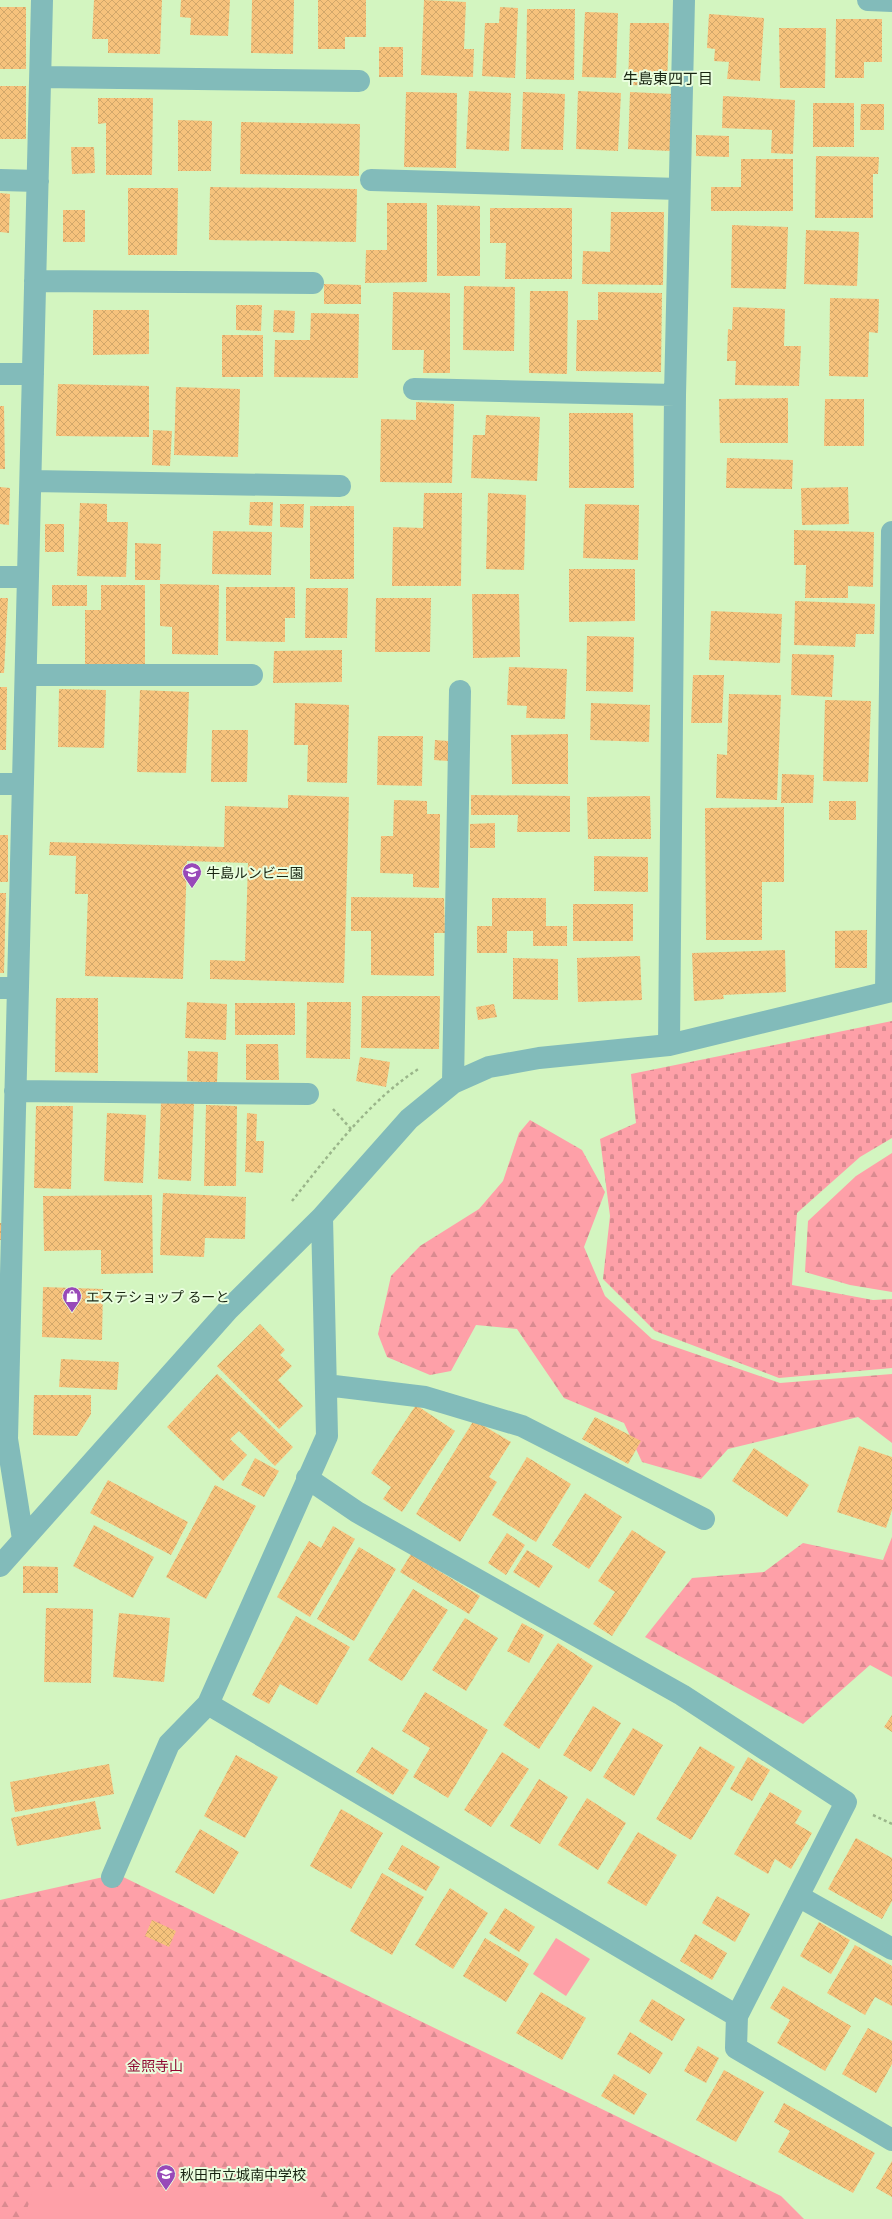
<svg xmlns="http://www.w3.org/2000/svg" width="892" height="2219" font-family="'Golos Text','Noto Sans JP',sans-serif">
<defs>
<pattern id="forest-firs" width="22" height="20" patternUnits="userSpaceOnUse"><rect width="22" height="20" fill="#fea0a8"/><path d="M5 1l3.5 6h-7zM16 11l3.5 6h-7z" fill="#d98a90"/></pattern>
<pattern id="cemetery-stones" width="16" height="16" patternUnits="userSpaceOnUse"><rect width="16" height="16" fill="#fea0a8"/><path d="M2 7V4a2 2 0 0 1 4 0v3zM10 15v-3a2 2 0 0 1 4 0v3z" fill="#d98a90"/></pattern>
<pattern id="building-cross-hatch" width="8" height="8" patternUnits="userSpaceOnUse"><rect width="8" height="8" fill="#f6c27c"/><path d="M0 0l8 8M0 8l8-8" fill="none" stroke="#d2a76a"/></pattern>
</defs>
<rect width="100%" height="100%" fill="#d3f5c0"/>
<path fill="url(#forest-firs)" d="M530,1120l52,30 23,42 -21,55 21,49 47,43 128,44 112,-9v69l-34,-26 -130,32 -27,30 -59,-17 -18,-39 -60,-25 -47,-69 -41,-4 -25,46 -21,4 -43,-18 -9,-23 13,-58 29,-30 59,-37 24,-28 16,-48z
M892,1153v139l-42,-7 -45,-13 3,-51 48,-45z
M892,1537v140l-22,-12 -67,59 -158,-87 47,-59 72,-6 39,-29 80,17z
M117,1874l664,322 23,23h-804v-319z"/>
<path fill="url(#cemetery-stones)" d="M892,1021v117l-32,19 -63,56 -5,72 81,15 19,-1v69l-113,10 -124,-47 -52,-52 7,-63 -10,-77 36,-16 -5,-49z"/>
<path fill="#fea0a8" d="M556,1938l34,21 -24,37 -33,-22z
M313,2189l30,30h-319l9,-29z"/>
<path fill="url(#building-cross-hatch)" d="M94,0h68l-2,54 -52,-1v-14h-16z
M181,0h49l-2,36 -38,-1 1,-17 -11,-1z
M252,0h42l-1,54 -42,-1z
M318,0h48v37h-21v12h-27z
M424,0l42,2 -2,47h10l-1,28 -52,-2z
M0,7h26v62h-26z
M500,7l18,1 -3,70 -33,-2 3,-53h14z
M527,9h48l-1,71 -48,-1z
M585,12l33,1 -2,65 -34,-1z
M709,14l55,4 -4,63 -33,-2 2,-17 -15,-1 1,-12 -8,-1z
M836,19h46v43h-18v16h-29z
M630,23h39l-2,63 -39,-1z
M779,28h47l-1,60h-45z
M379,47h24v30h-24z
M0,86h26v53h-26z
M469,91l42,2 -2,58 -43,-2z
M578,91l43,2 -3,58 -42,-2z
M406,92l51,1 -1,75 -52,-1z
M523,92l42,2 -2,56 -42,-1z
M630,92l43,2 -3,57 -42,-2z
M723,96l72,4 -2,54 -22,-1 1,-23 -50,-2z
M98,98h55l-1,77h-46v-52l-8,1z
M813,103h41v44h-41z
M861,104h23v26h-24z
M178,120l34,1 -1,50h-33z
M241,122l119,2 -1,52 -119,-2z
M696,135l33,1v21l-33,-1z
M71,147h23l1,26 -23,1z
M816,156l63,1 -1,17h-5v44h-58z
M741,159h52v52h-82v-24h30z
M210,187l147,2 -1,53 -147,-2z
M128,188h50l-1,67h-49z
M0,193l10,1 -1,39 -9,-1z
M387,203h40v79l-62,1 1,-33h21z
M437,205l43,1v70h-43z
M490,208h82v71h-67l1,-36h-16z
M63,210h22v32h-22z
M611,212h53l-1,73 -81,-1 1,-33 27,1z
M732,225l56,2 -2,62 -55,-1z
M806,230l53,2 -2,54 -53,-2z
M324,284l37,1v19h-37z
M464,286l51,1 -1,64 -51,-1z
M530,291h38l-1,83 -38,-1z
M393,292l57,1v80h-27l1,-23h-32z
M598,292l64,1 -1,79 -85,-1 1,-51h21z
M830,298l49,1 -1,34 -9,-1 -1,45 -39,-1z
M236,305h26l-1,26 -25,-1z
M733,307l52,2 -1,37h17l-2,40 -64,-1 1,-24h-9l1,-32 4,1z
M93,310h56v44l-56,1z
M274,310l21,1 -1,22 -21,-1z
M311,313l48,1 -1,64 -84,-1 1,-37h35z
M222,335h41v42h-41z
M58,384l91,2v51l-93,-1z
M176,387l64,2 -2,68 -64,-2z
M788,398v45h-68l-1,-44z
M825,399h39v47h-40z
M416,402l38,2 -2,79 -72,-1 1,-63 35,1z
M0,406h4l1,63h-5z
M569,413h64l1,75h-65z
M486,415l54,2 -3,64 -66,-3 2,-43h12z
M153,430l19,1 -2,35 -18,-1z
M727,458l66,2 -1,29 -66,-1z
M0,487l10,1 -1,37 -9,-1z
M848,487l1,37 -47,1 -1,-37z
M424,493h38l-1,93h-69l1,-59 30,1z
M488,493l38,2 -2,75 -38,-1z
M250,502h23l-1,24 -23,-1z
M80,503l27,1v18h21l-2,55 -49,-1z
M280,504h24l-1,24 -23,-1z
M585,504l54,1 -1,55 -55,-2z
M310,506h44v73h-44z
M45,524h19v28h-19z
M794,530l80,2 -1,55 -25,-1v12h-43l1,-33h-12z
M213,531l59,1 -1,43 -59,-1z
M135,543l26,1 -1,36h-25z
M569,569h66v52l-66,1z
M160,584l59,1 -1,70 -46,-1v-27l-12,-1z
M52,585h35v21h-35z
M101,585h44v81l-60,-1v-55h16z
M226,587h69v31h-10v24l-59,-1z
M306,588h42l-1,50h-42z
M472,594h47l1,63 -47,1z
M0,598h8l-4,75h-4z
M376,598h55l-1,54h-55z
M795,601l80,3 -1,30h-18l-1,13 -61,-2z
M711,611l71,3 -2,49 -71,-3z
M587,636l47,1 -1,55 -47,-1z
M342,650v32l-69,1 1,-32z
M792,654l42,1 -2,42 -41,-2z
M509,667l58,2 -2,50 -39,-1 1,-12 -20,-1z
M693,675h31l-2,48h-31z
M0,687h7l-1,63h-6z
M59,689l47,1 -2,58 -46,-1z
M140,690l49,2 -3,81 -49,-1z
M729,694l52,1 -4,105 -61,-2 1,-44 10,1z
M825,700l46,1 -3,81 -45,-1z
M295,703l54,2 -2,78 -40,-1 1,-37h-14z
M591,703l59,2 -1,37 -59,-2z
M212,730h36l-1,52h-36z
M568,734v50h-56l-1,-49z
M378,736h45l-1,50 -45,-1z
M435,740l13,1v20l-14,-1z
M782,774l32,1 -1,28h-32z
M288,795l61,2 -5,186 -134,-4v-19l35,1 3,-98 -61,-2 -4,118 -98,-3 3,-82h-13l1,-38 -27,-1 1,-13 174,5 1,-41 63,2z
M471,795l99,1v36h-53l1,-17h-47z
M650,796l1,43h-63l-1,-42z
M394,800l33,1v13h13l-1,74 -26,-1v-13l-33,-1 1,-37h12z
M829,801h27v19h-27z
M784,807v75h-22v58h-56l-1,-132z
M495,823v25h-25v-24z
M0,835h8v47h-8z
M594,856l54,1v35l-54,-1z
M0,893h6l-2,80h-4z
M351,897l93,1 1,35h-11v43l-63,-1v-44h-20z
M492,898h54v28h21v20h-34v-15h-26v22h-30v-27h15z
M573,904h60v37h-60z
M867,930v38h-32v-37z
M785,950l1,42 -63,3 1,4 -30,2 -2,-48z
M640,956l2,44 -64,2 -1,-44z
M513,958l45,1v41l-45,-1z
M362,996h78l-1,53 -78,-1z
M56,998h42v75l-43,-1z
M187,1002l40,2 -1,36 -41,-2z
M307,1002h44l-1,57 -44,-1z
M235,1003h60v32h-60z
M494,1004l3,13 -19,3 -2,-13z
M246,1044h32l1,36h-33z
M188,1051l30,1 -1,31 -30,-2z
M360,1057l30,5 -4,25 -30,-6z
M161,1102l33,1 -3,78 -33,-2z
M206,1105l31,1 -1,80h-32z
M36,1106h37l-2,83 -37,-1z
M107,1113l39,2 -3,68 -39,-2z
M247,1113l10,1 -1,27h8l-1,32 -18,-1z
M163,1193l83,4 -1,42 -40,-1 -1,19 -44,-2z
M152,1195l1,78 -52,1v-24l-57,1 -1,-55z
M0,1223h2l-1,17h-1z
M43,1287l60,2 -1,51 -60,-3z
M260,1324l25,26 -5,5 12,11 -14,14 25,26 -24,23 -62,-63z
M61,1359l58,3 -2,28 -58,-3z
M217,1374l76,73 -18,19 -36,-35 -9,8 17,16 -24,26 -56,-54z
M34,1395h57v19l-14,22 -44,-1z
M416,1405l39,26 -53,81 -19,-13 8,-12 -20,-14z
M595,1417l46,24 -13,23 -46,-25z
M474,1420l37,22 -22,35 8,5 -37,60 -44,-28z
M859,1446l33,11v53l-6,18 -49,-16z
M754,1448l55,37 -22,32 -55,-36z
M527,1457l44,27 -35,58 -44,-27z
M255,1458l24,13 -15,26 -23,-12z
M108,1480l80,42 -17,33 -81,-42z
M215,1485l41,21 -50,93 -40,-22z
M585,1493l37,24 -33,52 -37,-24z
M94,1525l60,32 -21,41 -60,-32z
M333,1526l22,13 -45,78 -33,-20 32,-56 12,7z
M632,1530l34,22 -54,84 -19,-12 22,-32 -17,-11z
M507,1533l18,12 -19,30 -18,-12z
M359,1547l37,22 -42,72 -37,-22z
M527,1550l26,16 -14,22 -26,-16z
M411,1554l69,42 -11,18 -69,-42z
M23,1566l35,1v26h-35z
M413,1589l35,21 -46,71 -34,-21z
M46,1608l47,1 -2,74 -47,-1z
M119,1613l51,5 -6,64 -51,-5z
M296,1616l54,31 -33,58 -37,-21 -11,20 -17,-9z
M465,1618l33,20 -32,53 -34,-21z
M522,1623l22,12 -15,28 -22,-12z
M558,1643l35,23 -54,83 -36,-24z
M425,1692l63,38 -40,68 -35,-21 17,-29 -28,-17z
M593,1706l28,17 -30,49 -28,-17z
M892,1715v17l-8,-5z
M633,1728l30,17 -29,51 -31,-19z
M700,1746l35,21 -44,73 -35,-21z
M372,1747l37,23 -16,25 -37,-23z
M502,1752l27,17 -38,58 -27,-17z
M236,1755l42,22 -33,61 -41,-22z
M748,1757l22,13 -18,31 -22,-12z
M109,1764l5,30 -99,18 -5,-30z
M539,1779l29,18 -28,47 -30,-18z
M770,1792l32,19 -7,12 17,10 -21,36 -16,-10 -7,15 -34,-20z
M587,1798l39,25 -28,47 -40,-25z
M95,1801l6,28 -84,17 -6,-28z
M341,1809l42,24 -32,56 -41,-23z
M200,1829l39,23 -25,42 -39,-22z
M638,1832l39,23 -31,51 -39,-23z
M856,1838l36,20v43l-10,18 -54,-30z
M402,1845l38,22 -14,24 -38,-22z
M382,1873l42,24 -32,58 -42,-24z
M450,1888l38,25 -35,56 -38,-24z
M717,1896l33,18 -15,28 -33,-19z
M505,1908l30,19 -16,25 -30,-19z
M152,1920l24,11 -7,16 -24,-11z
M819,1922l31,18 -19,34 -31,-18z
M695,1934l32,19 -15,27 -32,-19z
M485,1938l44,26 -23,38 -43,-26z
M855,1945l37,21v40l-17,-9 -10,18 -38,-22z
M783,1986l68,40 -26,45 -48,-28 13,-23 -20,-12z
M541,1992l45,26 -24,42 -46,-27z
M652,1999l33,20 -13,22 -33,-20z
M868,2028l24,13v23l-16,29 -34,-19z
M630,2032l33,21 -13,21 -33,-20z
M698,2046l21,12 -13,25 -22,-12z
M724,2070l40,22 -28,50 -40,-22z
M614,2074l33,20 -13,21 -33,-19z
M784,2103l91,50 -22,40 -75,-41 12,-21 -16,-9z
M892,2161v36l-16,-9z"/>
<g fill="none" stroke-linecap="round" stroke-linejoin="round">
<path stroke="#9ab58a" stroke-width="2.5" stroke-dasharray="3 3" stroke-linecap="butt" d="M333,1109l18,20
M292,1201c37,-46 77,-101 128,-133
M873,1815l19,9"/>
<path stroke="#82bbba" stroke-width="22" d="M868,0l24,1
M41,77l318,4
M0,180l38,1
M371,180l308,9
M35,281l278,2
M0,374h33
M414,389l261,6
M31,481l309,5
M0,577h28
M26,675h226
M0,784h23
M0,988h18
M886,992l6,-460
M669,1045l6,-650 9,-395
M453,1083l7,-392
M15,1091l293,3
M326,1385l99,12 97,29 182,93
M307,1478l50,34 325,183 164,107 -109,214
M23,1539l-16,-100 35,-1439
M0,1566l228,-256 94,-93 87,-98 44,-36 36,-16 50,-9 130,-13 223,-54
M208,1704l529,312 -1,32 156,92
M112,1877l57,-133 39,-40 119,-268 -5,-219
M798,1896l94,53"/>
</g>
<defs>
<symbol id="school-pin" viewBox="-11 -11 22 30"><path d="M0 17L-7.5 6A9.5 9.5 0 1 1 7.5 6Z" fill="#9849b9" stroke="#e9fede"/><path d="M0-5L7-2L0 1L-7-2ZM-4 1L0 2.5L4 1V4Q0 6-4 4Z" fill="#fff"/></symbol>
<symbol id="shop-pin" viewBox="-11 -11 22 30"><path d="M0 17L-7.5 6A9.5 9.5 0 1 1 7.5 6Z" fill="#9849b9" stroke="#e9fede"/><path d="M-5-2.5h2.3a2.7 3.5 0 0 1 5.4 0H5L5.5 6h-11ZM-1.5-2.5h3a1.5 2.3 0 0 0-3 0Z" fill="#fff"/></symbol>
</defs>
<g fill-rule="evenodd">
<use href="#school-pin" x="181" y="861" width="22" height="30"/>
<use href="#shop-pin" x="61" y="1285" width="22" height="30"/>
<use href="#school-pin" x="155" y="2163" width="22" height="30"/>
</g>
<g text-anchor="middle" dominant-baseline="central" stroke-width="4" stroke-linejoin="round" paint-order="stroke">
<g font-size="14" fill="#182411" stroke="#e9fede" text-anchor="start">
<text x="206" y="872">牛島ルンビニ園</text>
<text x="86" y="1296">エステショップ るーと</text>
<text x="180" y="2174">秋田市立城南中学校</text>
</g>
<g font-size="14" fill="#8f0730" stroke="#e9fede">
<text x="155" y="2065">金照寺山</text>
</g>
<g font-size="15" fill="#182411" stroke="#e9fede">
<text x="668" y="78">牛島東四丁目</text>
</g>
</g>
</svg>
